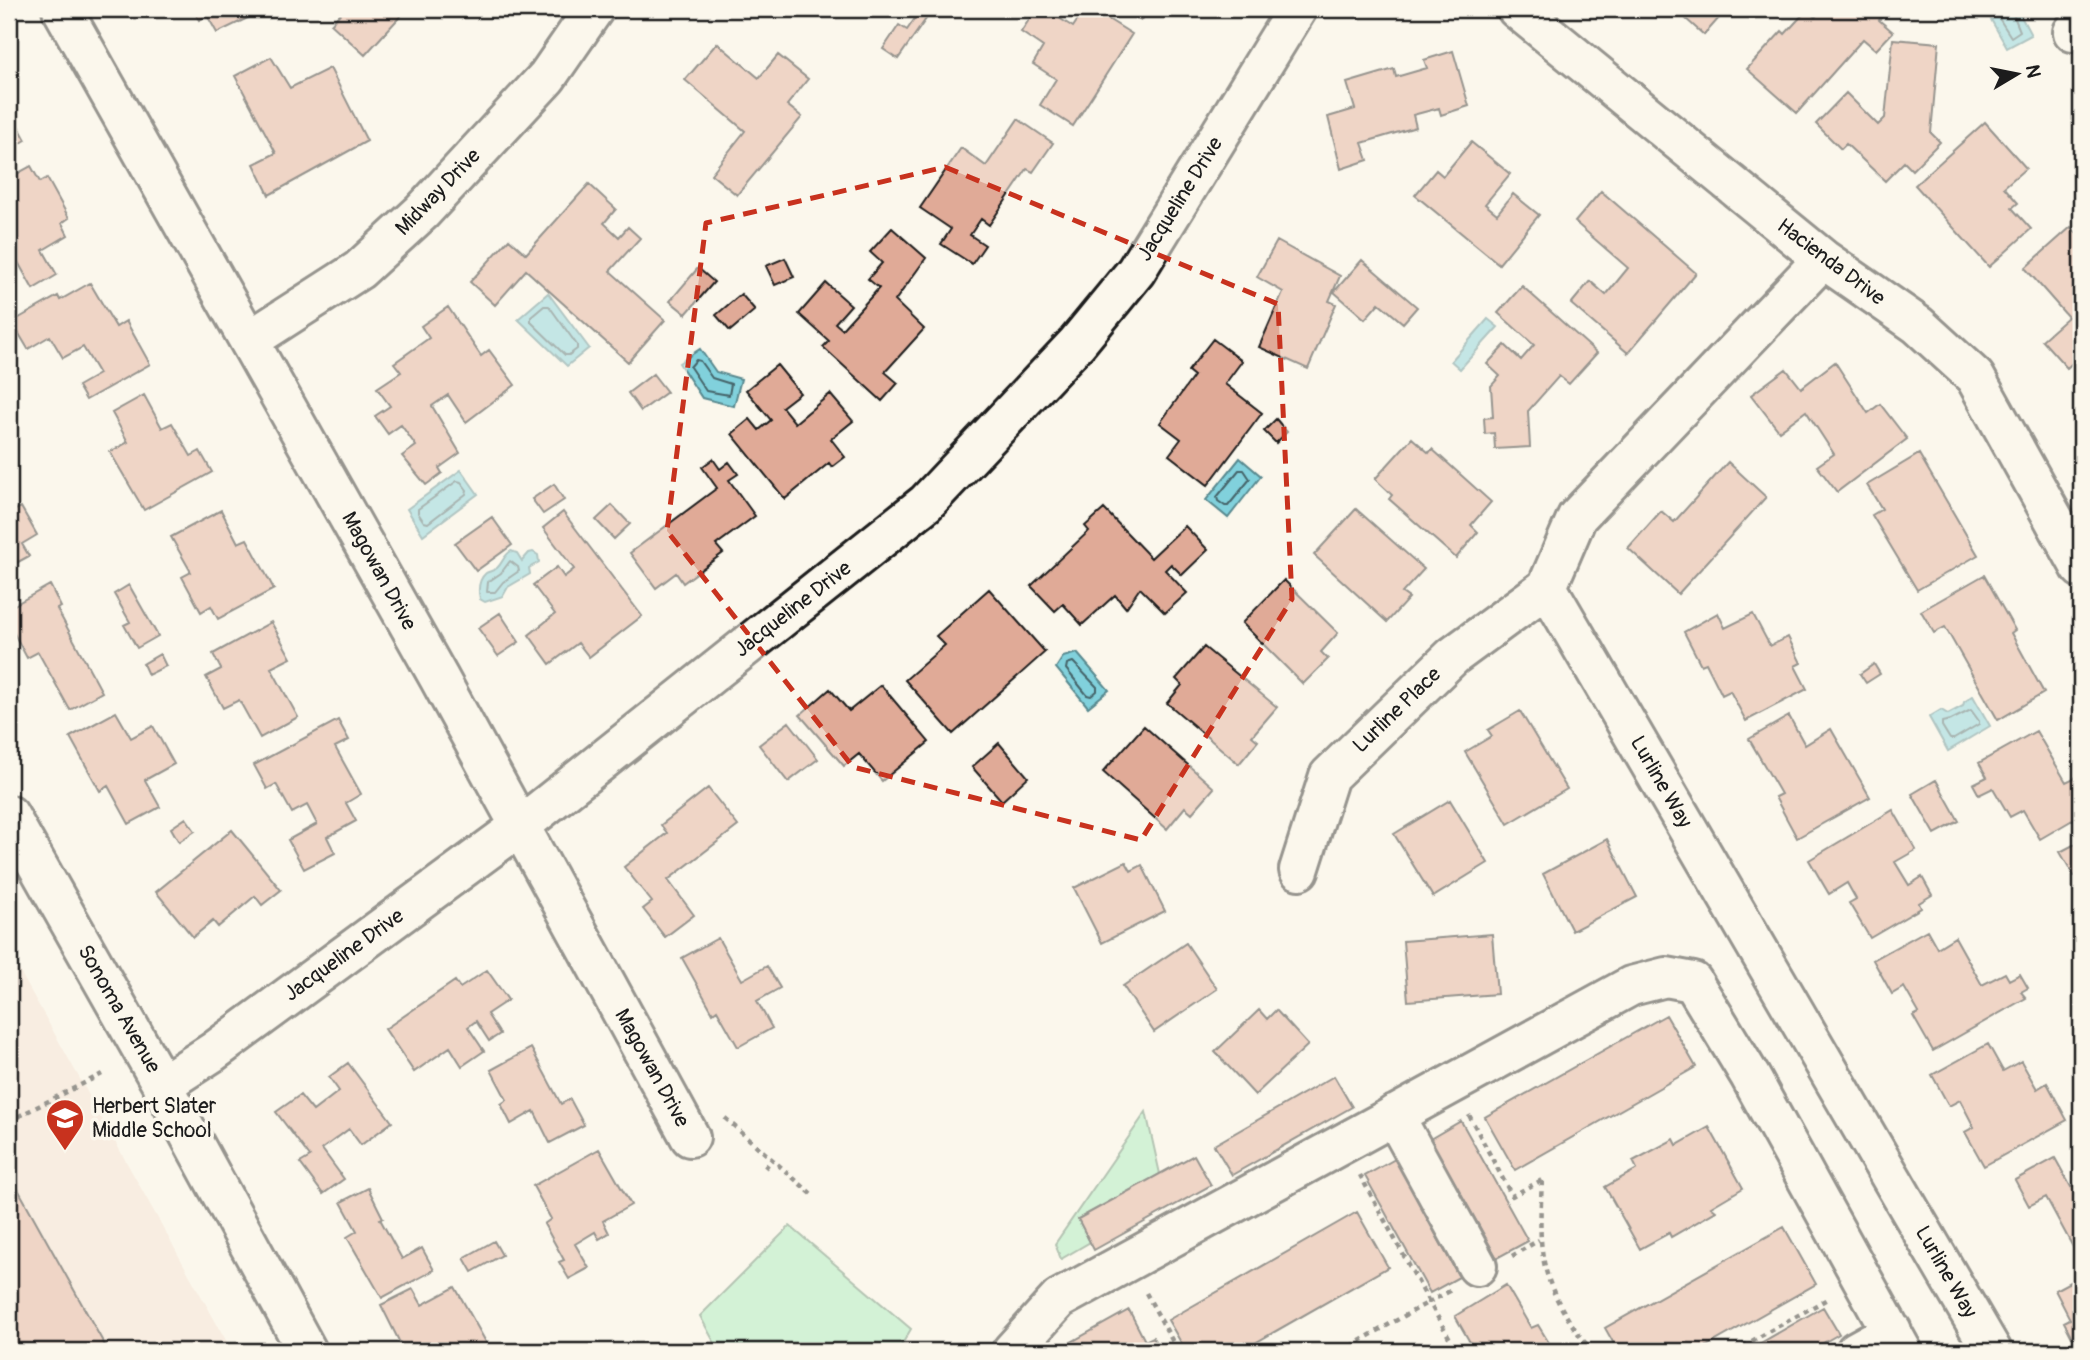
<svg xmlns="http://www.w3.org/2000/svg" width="2090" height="1360" font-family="Pangolin,sans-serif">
<rect width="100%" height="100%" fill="#fbf7ec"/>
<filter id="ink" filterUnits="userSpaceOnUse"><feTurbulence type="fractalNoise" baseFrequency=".0143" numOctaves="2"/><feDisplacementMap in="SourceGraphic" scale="14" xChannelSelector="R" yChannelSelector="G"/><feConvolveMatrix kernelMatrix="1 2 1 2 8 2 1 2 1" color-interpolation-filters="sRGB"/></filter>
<g filter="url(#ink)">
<path fill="#f3e0d2" d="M9,952l223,399h-223z"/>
<path fill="#a2ecbb" stroke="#5f846c" stroke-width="2" d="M1146,1112l14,62 -82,45 12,23 -29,17 -6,-15z
M790,1226l121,103 -13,22h-179l-19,-35z"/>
<path fill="#81d1dc" stroke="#59898f" stroke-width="2" d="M1985,9h32l14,26 -24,13z
M548,293l41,55 -22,18 -49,-47z
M1488,319l10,8 -38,42 -9,-8z
M700,349l16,23 25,7 -7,27 -32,-8 -23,-35z
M1240,458l21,18 -33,42 -22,-18z
M461,470l17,24 -55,41 -16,-26z
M511,551l6,2 5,8 7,-8 4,-1 5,3 1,7 -10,6 1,6 -22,13 -5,9 -18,6 -5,-3c-2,-9 -2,-19 6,-26 3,-2 8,-2 11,-5 6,-5 6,-12 14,-17z
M1077,653l32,37 -21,17 -32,-39 7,-11z
M1973,696l17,30 -42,25 -19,-34 12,-7 7,4 15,-8 1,-4z"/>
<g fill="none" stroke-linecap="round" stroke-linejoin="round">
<path stroke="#446469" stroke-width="2" d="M1993,9l18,28 9,-6 -9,-22
M544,306h5l28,39v4l-8,6h-4l-34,-33v-5z
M696,360l4,1 12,17 19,6 -2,11 -23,-4 -16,-24z
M1239,470h5l6,9 -22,27h-3l-7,-5 -1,-4z
M457,481l4,1 6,8 -1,4 -38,29 -4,-1 -6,-9v-4z
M510,561l8,6 1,4 -16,11 -8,10h-8l1,-10 13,-9z
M1073,662l24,25v4l-6,5 -4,-1 -21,-26 1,-5z
M1971,710l8,11v3l-25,15h-4l-8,-13v-4l9,-2z"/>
</g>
<path fill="#e0aa97" stroke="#1c1c1c" stroke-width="2" d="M193,9h63l2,4 -41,20 -10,-18 -8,5z
M344,9h63l-42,46 -34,-31z
M1036,9h9l28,18 12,-18h7l40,25 -59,92 -33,-21 16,-26 -23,-15 10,-17 -22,-15z
M1123,9h25l-7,11z
M1688,9h39l-23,26 -18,-16 6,-7z
M1822,9h68l-11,11 14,12 -17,18 -13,-11 -66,74 -50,-44 35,-38 3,3 22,-24 8,7z
M920,11l8,5 -30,43 -15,-10 16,-24 8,5z
M1893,39l46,4 -8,90 9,9 -28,28 -8,-8 -19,19 -39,-37 -5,5 -25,-25 30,-31 32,32 7,-7z
M717,43l42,35 19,-23 30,24 -21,26 15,12 -65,78 -26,-21 34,-43 -60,-51z
M1453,51l16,55 -28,9 -2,-7 -26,7 3,12 -54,16 6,17 -27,9 -13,-52 27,-8 -8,-26 47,-14 2,8 31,-9 -3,-8z
M271,57l19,31 40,-20 37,73 -98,54 -15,-31 22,-11 -41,-77z
M9,109l17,31 -17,10z
M1018,119l35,24 -20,29 -6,-3 -38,56 -8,-6 -11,16 15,10 -13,19 -31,-20 10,-15 -31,-21 41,-60 25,18z
M1985,122l41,46 -22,19 14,16 -6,5 19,21 -42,38 -74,-82z
M1471,142l39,32 -25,30 12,10 16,-20 26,21 -40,49 -84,-69 21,-25 7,6z
M31,166l9,16 7,-4 22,40 -7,5 6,12 -25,15 14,25 -24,14 -24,-43v-68z
M589,184l27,25 -12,14 15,14 9,-10 12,11 -30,33 55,49 -37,42 -102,-92 -31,35 -25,-23 39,-43 17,15z
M1601,191l95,82 -68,80 -57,-49 19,-23 16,14 22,-27 -53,-46z
M2071,227l10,11v117l-14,13 -25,-28 26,-23 -43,-49z
M892,228l34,30 -31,43 29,28 -39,43 13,11 -16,18 -59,-54 6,-6 -30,-27 27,-31 25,22 -16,18 7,6 37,-41 -11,-9 14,-16 -12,-11z
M1277,241l63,35 -11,25 7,3 -28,65 -49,-22 24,-55 -26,-15z
M785,258l9,19 -19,8 -9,-19z
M1362,260l55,47 -14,16 -24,-20 -14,16 -31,-27z
M698,268l16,14 -28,32 -16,-13z
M90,283l26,44 10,-6 24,43 -64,36 -8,-14 21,-12 -16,-27 -20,11 -13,-22 -22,13 -16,-27 46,-26 2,4z
M1522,286l75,67 -28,31 -10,-8 -31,35 2,36 -35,2 -1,-16 -9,1 -1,-16 9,-1 -2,-31 9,-10 -13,-12 18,-19 16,15 13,-15 -36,-32z
M741,294l14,16 -25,21 -14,-16z
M448,307l33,49 8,-6 26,35 -49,37 -18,-27 -16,11 28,47 -21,15 3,5 -16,12 -24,-29 14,-10 -15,-21 -13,9 -13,-18 15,-10 -13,-18 24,-16 -7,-9 35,-25 -8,-12z
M1213,339l29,22 -17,23 37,29 -54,72 -39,-30 12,-16 -21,-16 34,-47 -6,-5z
M1835,362l33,51 12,-9 27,35 -70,53 -20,-26 17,-12 -28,-43 -27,20 -28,-36 35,-26 15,19z
M777,365l23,28 -18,14 13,16 35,-29 23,27 -22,18 14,18 -13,10 -3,-4 -44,36 -53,-65 18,-15 9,11 12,-10 -25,-30z
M653,374l14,18 -26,19 -13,-18z
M144,395l18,33 10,-5 19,33 9,-5 12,21 -68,38 -34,-58 18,-10 -16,-29z
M1276,419l11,13 -11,11 -12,-12z
M1412,438l17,15 3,-4 59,53 -20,23 7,7 -22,26 -67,-59 3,-4 -17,-16z
M1919,454l59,101 -61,35 -45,-75 10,-6 -15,-24z
M713,459l7,10 9,-7 9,12 -9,6 26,36 -39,29 7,8 -40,30 -7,-10 -20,15 -26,-35 87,-65 -15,-21z
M1728,462l38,35 -88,97 -50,-46 33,-37 13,11z
M554,484l10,16 -21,14 -11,-15z
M612,505l18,19 -16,15 -18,-19z
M21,507l16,28 -15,9 7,12 -20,11v-54z
M1104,509l47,49 34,-32 23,24 -26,25 -11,-11 -6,6 22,23 -22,20 -25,-25 -14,20 -11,-13 -33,30 -19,-21 -8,7 -24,-25 58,-55 -4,-5z
M1356,509l68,60 -22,24 7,5 -22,24 -73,-67z
M221,510l17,33 9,-4 27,50 -56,30 -7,-13 -10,6 -19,-35 9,-5 -20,-35z
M563,512l79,104 -53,41 -11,-14 -28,21 -21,-29 26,-21 -22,-29 24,-18 7,10 10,-8 -31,-41z
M492,517l20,28 -36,26 -21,-28z
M1984,575l31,55 -4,3 33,60 -46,27 -53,-93 -11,6 -13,-22z
M1284,580l54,53 -17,19 7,7 -25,25 -61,-61z
M50,585l11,22 -4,2 45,83 -32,18 -32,-58 -11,6 -18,-34v-16z
M129,585l29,51 -21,12 -13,-23 6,-3 -16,-28z
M989,589l56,63 -92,82 -48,-54 40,-35 -9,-9z
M500,613l19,29 -21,14 -20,-28z
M1718,613l7,15 28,-14 17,32 18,-9 13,26 -6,3 12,23 -61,32 -16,-30 -8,4 -16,-32 -5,2 -17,-33z
M271,622l20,36 -20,10 27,49 -38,21 -21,-38 -16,8 -17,-31 15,-8 -8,-15z
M1204,647l73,60 -25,29 6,5 -19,23 -72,-61 15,-18 -6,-6z
M160,654l6,12 -18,9 -5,-11z
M1874,664l6,10 -14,9 -6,-9z
M881,685l48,57 -47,39 -23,-27 -15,12 -44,-51 30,-26 19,22z
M1520,711l47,78 -59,35 -43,-72 27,-16 -4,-6z
M116,712l15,26 22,-12 21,38 -29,16 15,27 -31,17 -21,-38 -8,5 -30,-54z
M1789,716l16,29 26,-16 39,68 -73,41 -22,-41 6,-3 -32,-55z
M338,720l11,20 -14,7 26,47 -15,9 10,18 -29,16 8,16 -31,16 -16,-29 29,-16 -10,-19 -15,8 -16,-29 -9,5 -13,-24z
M789,722l29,37 -30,23 -29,-37z
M1144,726l70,62 -22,25 -7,-6 -18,22 -64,-57z
M2036,731l30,51 12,-6 3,6v33l-41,24 -17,-29 -13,7 -17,-29 -14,7 -6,-11 14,-7 -8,-14z
M999,743l29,34 -26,24 -30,-34z
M1936,780l23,41 -24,13 -23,-40z
M708,788l30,38 -70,54 26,35 -29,22 -22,-28 9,-7 -28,-35 43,-34 -6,-8z
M1450,800l38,63 -55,34 -39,-63z
M1893,810l23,40 -21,12 14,23 13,-8 10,18 -13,8 2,5 -51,30 -21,-35 7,-4 -9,-16 -18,11 -20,-34z
M186,818l9,13 -16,11 -8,-14z
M232,830l49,60 -19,15 -7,-9 -37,31 -5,-6 -20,16 -37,-45z
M1607,839l30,58 -65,34 -29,-57z
M2081,841v33l-7,2 -14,-24z
M1126,862l5,9 11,-6 23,46 -63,32 -28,-55z
M1927,930l10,18 18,-11 27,48 23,-12 4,7 11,-6 8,14 -7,4 5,6 -93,53 -20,-35 6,-3 -15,-26 -12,7 -19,-34z
M1492,934l5,60 -89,7 -5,-60z
M718,938l24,42 25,-14 13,22 -23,13 15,27 -34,19 -21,-37 -4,3 -31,-55z
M1186,943l31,46 -63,43 -31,-46z
M487,970l21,30 -21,14 13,20 -11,7 -13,-20 -8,6 16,24 -22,15 -12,-19 -36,25 -29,-43 70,-48 5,7z
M1259,1010l8,9 9,-9 32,35 -53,50 -40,-43z
M1666,1015l30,52 -181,103 -30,-53z
M1988,1044l15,27 18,-10 16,28 10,-6 20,37 -83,46 -19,-34 9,-5 -14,-27 -11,6 -17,-31z
M531,1048l30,56 9,-5 14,26 -34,18 -16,-32 -23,13 -10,-20 6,-4 -16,-30z
M348,1063l44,59 -31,23 -12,-16 -27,20 22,30 -21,15 -23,-31 10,-6 -34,-45 24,-17 13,16 26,-20 -10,-14z
M1334,1076l18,31 -120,68 -18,-30z
M1461,1121l67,120 -31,17 -67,-119z
M1709,1127l34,61 -32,19 5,4 -45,26 -2,-4 -29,16 -35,-62 32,-18 -4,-8 41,-22 3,6z
M599,1149l32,56 -28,16 6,12 -10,6 -4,-7 -20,12 14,24 -20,11 -10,-17 5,-2 -20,-36 7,-5 -18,-33z
M1194,1155l17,30 -117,65 -16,-31z
M2055,1158l16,29 10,-6v61l-8,5 -27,-50 -17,9 -14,-26z
M1395,1159l64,118 -29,16 -65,-117z
M9,1173l99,178h-99z
M368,1188l15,30 -3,1 22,40 20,-11 12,22 -52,28 -35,-61 10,-6 -16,-29z
M1357,1212l31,55 -147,84h-55l-18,-31z
M1784,1227l32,57 -118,67h-80l-13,-23z
M494,1241l8,14 -30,17 -8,-14z
M2081,1276v75h-2l-15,-29 6,-3 -15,-29z
M1506,1285l25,43 7,-3 16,26h-79l-20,-35z
M455,1287l36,64h-87l-23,-46 32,-16 9,16z
M1823,1307l16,27 -30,17h-62z
M1129,1310l16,31 8,-4 7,14h-88l-4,-7z"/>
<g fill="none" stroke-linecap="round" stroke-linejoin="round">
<defs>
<path id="minor" d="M62,9l377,669 251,459
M1517,9l306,250 95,66 57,52 106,191
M2073,32l8,-10
M250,340l109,-70 63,-58 125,-135 47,-68
M1547,587l445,764
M1547,587l30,-70 246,-258
M9,815l153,270 145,266
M1299,870l30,-94 124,-120 94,-69
M162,1085l51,-33 306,-225 407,-324 151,-160 59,-72 161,-262
M1394,1115l83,151
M1012,1351l47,-52 572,-313 35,-9 27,5 57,94 152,275
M1856,1351l36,-20"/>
</defs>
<use href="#minor" stroke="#1c1c1c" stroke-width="44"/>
<path stroke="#1c1c1c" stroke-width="4.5" stroke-dasharray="5 5" stroke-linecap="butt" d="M1469,1115l43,81 30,-16
M725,1118l90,79
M9,1121l93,-47
M765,1168l7,-9
M1542,1181c-3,58 -5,91 29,142 8,11 13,22 25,28
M1512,1256l27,-16
M1450,1291l-21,11 28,49
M1146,1293l32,58
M1342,1351l87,-49 -69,-127
M1734,1351l95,-53"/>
<use href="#minor" stroke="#fbf7ec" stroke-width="38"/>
</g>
</g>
<path d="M0 0H2090V1360H0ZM945,167l333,137 14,295 -151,241 -288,-73 -186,-236 39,-308z" fill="#fbf7ec" fill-opacity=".55" fill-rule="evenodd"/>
<path fill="none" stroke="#c8321e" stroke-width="5" stroke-dasharray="14 9" stroke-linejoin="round" d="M945,167l333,137 14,295 -151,241 -288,-73 -186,-236 39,-308z"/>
<defs>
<symbol id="school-pin" viewBox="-11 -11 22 30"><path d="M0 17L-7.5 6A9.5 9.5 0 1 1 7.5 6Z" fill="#c8321e" stroke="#fbf7ec"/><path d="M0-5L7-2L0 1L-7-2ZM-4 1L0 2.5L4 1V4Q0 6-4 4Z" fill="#fff"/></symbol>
</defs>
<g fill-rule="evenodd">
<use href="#school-pin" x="43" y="1096" width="44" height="60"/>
</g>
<g text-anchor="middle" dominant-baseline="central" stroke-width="7" stroke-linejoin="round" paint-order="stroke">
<g font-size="21" fill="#1c1c1c" stroke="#fbf7ec">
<text transform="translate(438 192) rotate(-46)">Midway Drive</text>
<text transform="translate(1180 199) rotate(-58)">Jacqueline Drive</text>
<text transform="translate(1831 262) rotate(37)">Hacienda Drive</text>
<text transform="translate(379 571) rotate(61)">Magowan Drive</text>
<text transform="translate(793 609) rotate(-38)">Jacqueline Drive</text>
<text transform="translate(1397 710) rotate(-44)">Lurline Place</text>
<text transform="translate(1661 782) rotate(60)">Lurline Way</text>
<text transform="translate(344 955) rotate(-36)">Jacqueline Drive</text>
<text transform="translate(119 1009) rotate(60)">Sonoma Avenue</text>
<text transform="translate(652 1068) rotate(61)">Magowan Drive</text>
<text transform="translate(1946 1272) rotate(60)">Lurline Way</text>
</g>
<g font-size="21" fill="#1c1c1c" stroke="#fbf7ec" text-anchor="start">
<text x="92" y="1106">Herbert Slater<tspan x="92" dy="24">Middle School</tspan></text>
</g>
</g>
<rect width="2090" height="1360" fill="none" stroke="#fbf7ec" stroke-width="35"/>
<rect x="18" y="18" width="2055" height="1325" fill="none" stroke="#1c1c1c" stroke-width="2.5" filter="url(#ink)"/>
<g transform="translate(2017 74) rotate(80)" stroke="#fbf7ec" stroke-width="5" paint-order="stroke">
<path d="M0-5L12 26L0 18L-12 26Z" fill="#1c1c1c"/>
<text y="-10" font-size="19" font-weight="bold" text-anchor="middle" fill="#1c1c1c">N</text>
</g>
</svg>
